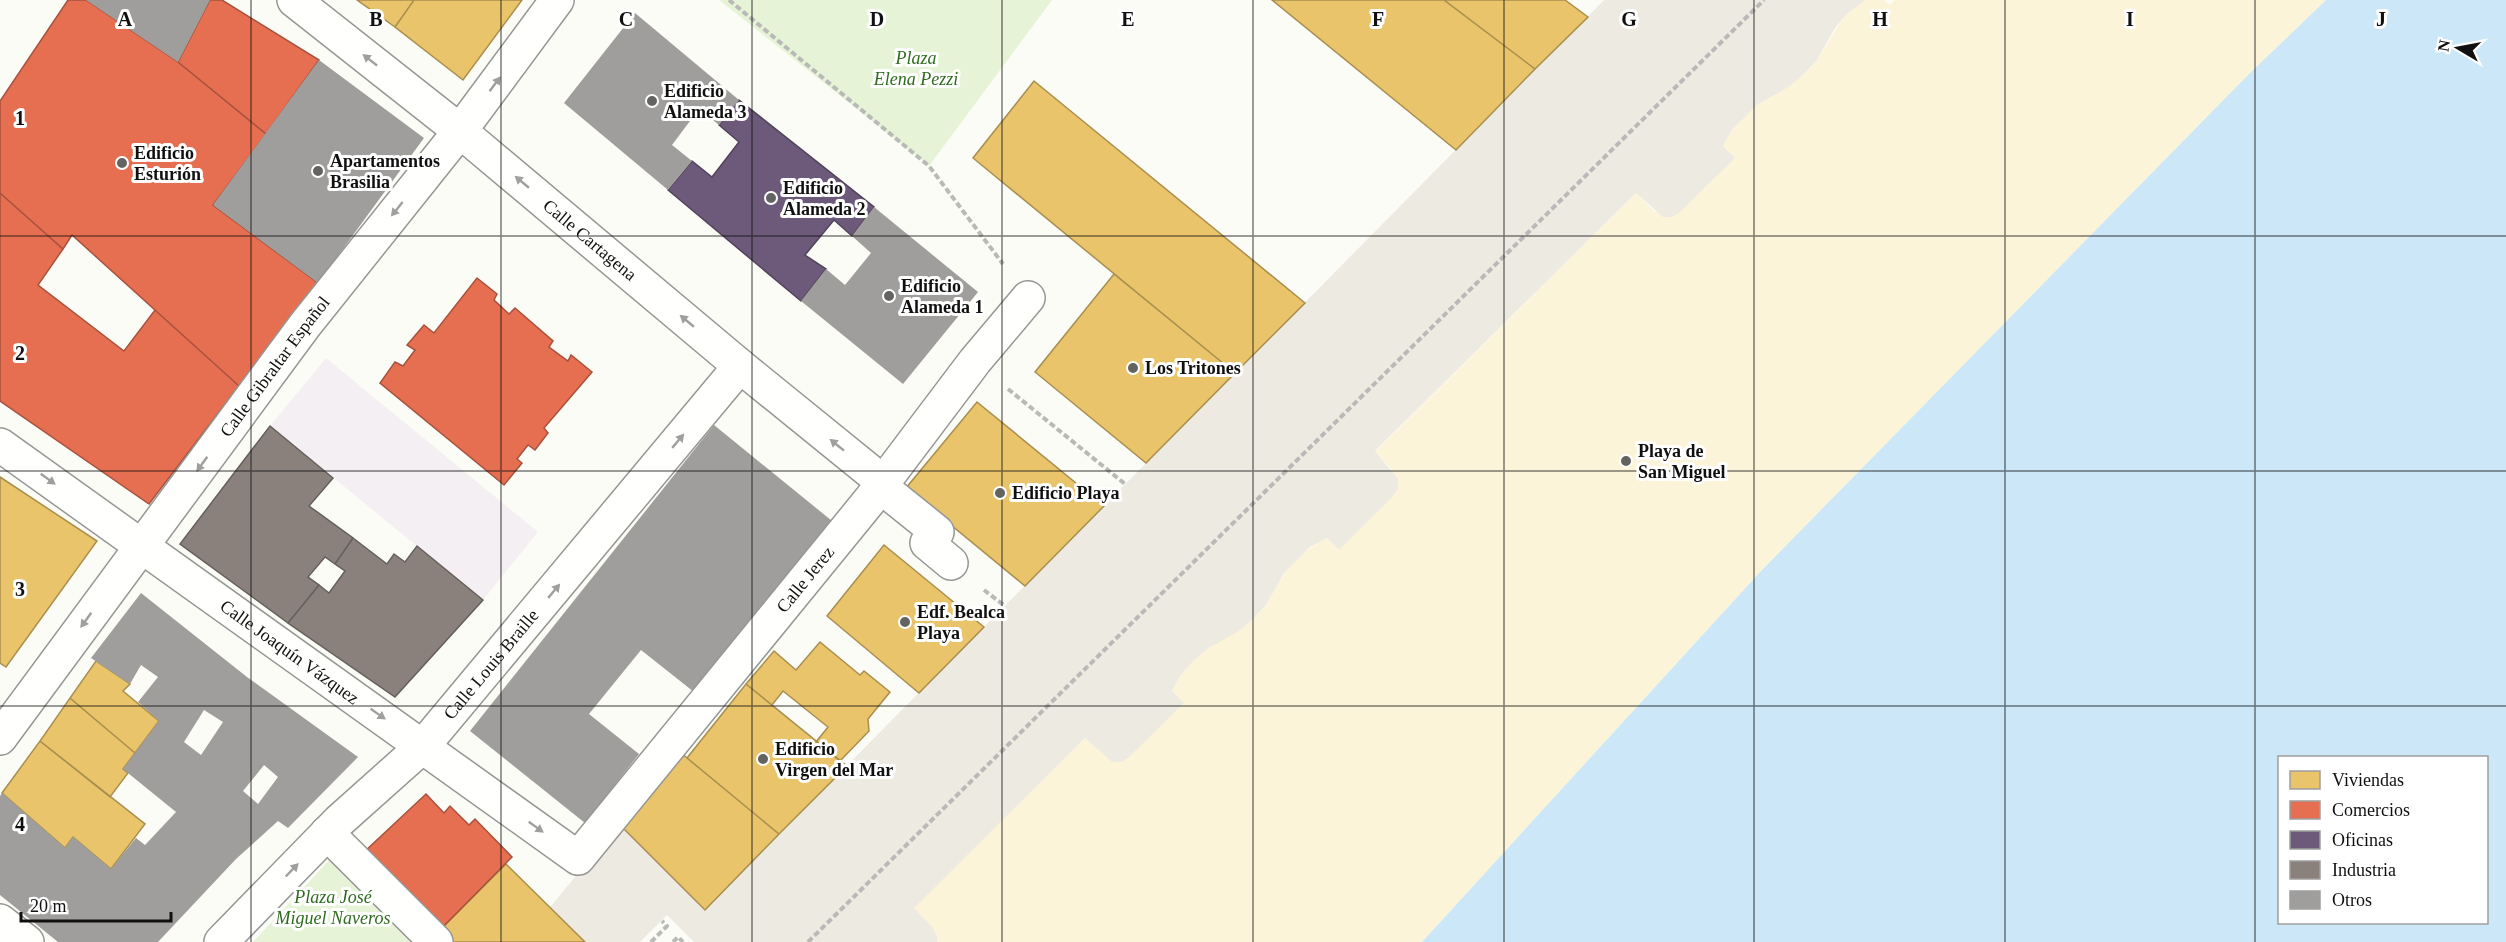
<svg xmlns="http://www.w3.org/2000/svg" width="2506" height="942" font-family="'Times New Roman',serif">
<rect width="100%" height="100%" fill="#fcfcf7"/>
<path fill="#f4eff3" d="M326,358l212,174 -55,68 -213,-174z"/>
<path fill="#e7f3d7" d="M719,0h333l-123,166z
M333,856l87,86h-167z"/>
<path fill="#fcf4d8" d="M1865,0h19l6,5 5,-5h431l-77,74 -488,497 -339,371h-485v-6l-24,-28 172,-170 27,24 72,-58 -12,-13c6,-11 12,-22 21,-31 22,-21 53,-29 73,-55 4,-6 7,-14 11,-20 13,-22 28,-36 50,-47l12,12 54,-79 -18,-19 261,-259 19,19 80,-53 -12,-13c9,-16 20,-31 35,-42 21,-14 43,-23 59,-44 17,-23 21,-44 48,-60z"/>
<path fill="#edeae2" d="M1604,0h261l-18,14 -12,14 -18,32 -13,14 -14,12 -32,18 -26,26 -9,16 12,12 -55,54 -8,5h-9l-27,-24 -261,258 23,28v9l-5,8 -54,54 -12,-12 -17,9 -26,26 -18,32 -13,14 -14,12 -32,18 -14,12 -12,14 -9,16 12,12 -55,54 -7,5h-10l-27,-24 -171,170 19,20 4,8v6h-243l-27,-27 -27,27h-55l-35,-35 69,-83 86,85z"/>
<path fill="#cce8f8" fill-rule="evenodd" d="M2326,0h180v942h-1084l339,-371 488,-497zM2280,758h206v164h-206z"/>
<path fill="#e9c46a" stroke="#a88e4f" stroke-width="1.5" d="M357,0h57l-19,27z
M414,0h108l-59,80 -68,-53z
M1272,0h172l91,69 -79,81z
M1444,0h121l23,17 -53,52z
M1034,81l271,222 -70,70 -262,-215z
M1114,274l121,99 -89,90 -111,-91z
M977,402l127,104 -79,80 -119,-98z
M0,477l97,64 -91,126 -6,-4z
M884,545l100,82 -65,66 -92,-77z
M820,642l40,33 4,-4 26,21 -22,27 1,12 -29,30 -24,-19 12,-15 -45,-36 -11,14 -26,-21 28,-33 22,19z
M96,661l34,23 -7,7 36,30 -24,32 -65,-55z
M746,684l101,82 -68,68 -92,-76z
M70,698l65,55 -12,16 5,4 -18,24 -70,-56z
M40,741l105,83 -34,45 -38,-32 -8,11 -63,-55z
M681,753l98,81 -74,76 -86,-86z
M506,864l79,78h-133l-12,-12z"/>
<path fill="#e76f51" stroke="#a6523e" stroke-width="1.5" d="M68,0h18l92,62 88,72 -53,71 105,78 -79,103 -167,-151 -9,14 -63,-56v-92z
M210,0h12l97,60 -53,74 -88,-72z
M0,193l63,56 -25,36 86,66 31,-41 84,76 -90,118 -149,-103z
M477,278l20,16 -3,6 15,14 6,-6 38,33 -4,6 19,14 3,-6 21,17 -48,56 4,5 -13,17 -7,-5 -11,14 5,4 -18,22 -124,-102 15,-21 8,4 12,-16 -8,-5 17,-20 10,8z
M426,794l18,19 6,-7 19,19 6,-6 37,38 -72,73 -77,-77z"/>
<path fill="#6d597a" stroke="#51435a" stroke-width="1.5" d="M739,100l135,107 -22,29 -18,-16 -29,35 21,14 -25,32 -133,-111 24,-29 20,16 27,-35 -20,-17z"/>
<path fill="#8a817c" stroke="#655f5c" stroke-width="1.5" d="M270,426l63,52 -24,28 44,32 -18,26 -10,-7 -17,20 11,8 -31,38 -108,-79z
M353,538l34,26 7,-10 11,8 12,-16 66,54 -88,97 -107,-74 31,-38 10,8 16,-22 -10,-7z"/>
<path fill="#a09e9c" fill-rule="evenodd" d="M86,0h124l-32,62z
M635,13l104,87 -20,25 -20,-16 -27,36 20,16 -24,29 -104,-87z
M319,60l105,78 -106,145 -105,-78z
M874,207l104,85 -75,92 -102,-83 25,-32 19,16 26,-32 -19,-17z
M714,425l123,100 -143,167 -53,-42 -52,64 50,40 -54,69 -115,-92z
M141,593l106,84 111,80 -70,71 -10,-7 -42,38 -78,83h-100l-58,-47v-99l2,-3 63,55 8,-11 38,32 25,-31 9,7 31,-33 -53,-43 36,-48 -21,-19 20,-25 -17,-12 -11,19 -39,-26zM204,710l19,12 -22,33 -17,-13zM264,765l14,12 -20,27 -15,-13z"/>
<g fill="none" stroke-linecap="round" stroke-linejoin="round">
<defs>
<g id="street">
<path id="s1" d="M294,0l166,131 280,235 143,116"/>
<path id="s2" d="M0,445l578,413 292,-358 105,-139 53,-63"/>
<path d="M880,486l57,46 -10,11 24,20"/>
<path id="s3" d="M0,738l305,-413 155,-194 97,-131"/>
<path d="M327,833l109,109"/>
<path d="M0,921l27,21"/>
<path id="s4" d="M221,942l118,-121 84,-75 317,-380"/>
</g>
</defs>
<use href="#street" stroke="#969694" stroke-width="36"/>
<path stroke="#b9b9b8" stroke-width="4" stroke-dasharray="6 3" stroke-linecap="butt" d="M729,0l200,166 74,98
M1008,389l117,95
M984,590l21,16
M651,942l16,-16 -5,-5
M673,942l5,-5 5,5
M808,942l956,-942"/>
<use href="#street" stroke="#fffffe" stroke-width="33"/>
</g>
<defs><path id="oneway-solid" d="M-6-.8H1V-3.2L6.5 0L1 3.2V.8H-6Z" transform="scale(1.5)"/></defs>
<g fill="#9f9f9f">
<use href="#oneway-solid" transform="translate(370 60) rotate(-142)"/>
<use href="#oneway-solid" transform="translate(495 84) rotate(-53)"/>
<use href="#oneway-solid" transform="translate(522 182) rotate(-140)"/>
<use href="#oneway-solid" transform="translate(397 209) rotate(129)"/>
<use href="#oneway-solid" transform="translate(687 321) rotate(-140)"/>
<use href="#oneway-solid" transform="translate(678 441) rotate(-50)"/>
<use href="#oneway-solid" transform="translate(837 445) rotate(-141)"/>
<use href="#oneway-solid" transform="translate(202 464) rotate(126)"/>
<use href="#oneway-solid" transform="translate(48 479) rotate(36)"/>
<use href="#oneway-solid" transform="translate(554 591) rotate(-50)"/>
<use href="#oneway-solid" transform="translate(86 620) rotate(126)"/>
<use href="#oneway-solid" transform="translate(378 714) rotate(35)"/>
<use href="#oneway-solid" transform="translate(536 827) rotate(36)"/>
<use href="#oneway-solid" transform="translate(292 870) rotate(-46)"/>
</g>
<path fill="none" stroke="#101010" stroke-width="1.5" stroke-opacity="0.55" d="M251,0v942M501,0v942M752,0v942M1002,0v942M1253,0v942M1504,0v942M1754,0v942M2005,0v942M2255,0v942M0,236h2506M0,471h2506M0,706h2506"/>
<g fill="#636361" stroke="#fff" stroke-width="2">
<circle cx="652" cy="101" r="6"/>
<circle cx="122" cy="163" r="6"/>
<circle cx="318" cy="171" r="6"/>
<circle cx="771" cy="198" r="6"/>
<circle cx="889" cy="296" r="6"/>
<circle cx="1133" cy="368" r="6"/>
<circle cx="1626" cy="461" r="6"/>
<circle cx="1000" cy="493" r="6"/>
<circle cx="905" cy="622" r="6"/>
<circle cx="763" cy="759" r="6"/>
</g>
<g text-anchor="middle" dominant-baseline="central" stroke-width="6" stroke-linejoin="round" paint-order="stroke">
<g font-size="18" font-style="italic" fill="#2f6b1e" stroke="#fff">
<text x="916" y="58">Plaza<tspan x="916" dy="21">Elena Pezzi</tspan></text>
<text x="333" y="897">Plaza José<tspan x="333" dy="21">Miguel Naveros</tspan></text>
</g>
<g font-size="18" font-weight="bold" fill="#101010" stroke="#fff" text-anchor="start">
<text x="664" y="91">Edificio<tspan x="664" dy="21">Alameda 3</tspan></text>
<text x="134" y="153">Edificio<tspan x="134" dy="21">Esturión</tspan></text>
<text x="330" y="161">Apartamentos<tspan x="330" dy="21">Brasilia</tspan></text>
<text x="783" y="188">Edificio<tspan x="783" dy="21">Alameda 2</tspan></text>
<text x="901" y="286">Edificio<tspan x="901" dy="21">Alameda 1</tspan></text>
<text x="1145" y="368">Los Tritones</text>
<text x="1638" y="451">Playa de<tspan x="1638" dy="21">San Miguel</tspan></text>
<text x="1012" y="493">Edificio Playa</text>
<text x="917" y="612">Edf. Bealca<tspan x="917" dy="21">Playa</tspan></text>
<text x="775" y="749">Edificio<tspan x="775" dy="21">Virgen del Mar</tspan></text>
</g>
<g font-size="18" fill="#101010" stroke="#fff">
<text stroke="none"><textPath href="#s1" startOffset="381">Calle Cartagena</textPath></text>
<text stroke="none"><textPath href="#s3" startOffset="462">Calle Gibraltar Español</textPath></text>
<text stroke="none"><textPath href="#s2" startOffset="1070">Calle Jerez</textPath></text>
<text stroke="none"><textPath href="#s2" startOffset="356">Calle Joaquín Vázquez</textPath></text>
<text stroke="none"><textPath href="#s4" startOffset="388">Calle Louis Braille</textPath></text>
</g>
</g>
<g font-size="20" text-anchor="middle" font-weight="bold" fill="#101010" stroke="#fff" stroke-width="6" stroke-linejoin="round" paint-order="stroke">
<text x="125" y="26">A</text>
<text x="376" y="26">B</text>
<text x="626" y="26">C</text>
<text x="877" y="26">D</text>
<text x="1128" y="26">E</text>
<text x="1378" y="26">F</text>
<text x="1629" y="26">G</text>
<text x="1880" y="26">H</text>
<text x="2130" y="26">I</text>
<text x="2381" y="26">J</text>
<text x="20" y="125">1</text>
<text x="20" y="360">2</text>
<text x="20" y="596">3</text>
<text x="20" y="831">4</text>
</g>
<rect x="2278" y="756" width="210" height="168" fill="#ffffff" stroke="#9f9f9f" stroke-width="1.5"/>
<rect x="2290" y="771" width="30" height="18" fill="#e9c46a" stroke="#9f9f9f" stroke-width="1.5"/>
<text x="2332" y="786" font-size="18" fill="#101010">Viviendas</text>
<rect x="2290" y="801" width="30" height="18" fill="#e76f51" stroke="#9f9f9f" stroke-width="1.5"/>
<text x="2332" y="816" font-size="18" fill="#101010">Comercios</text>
<rect x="2290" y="831" width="30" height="18" fill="#6d597a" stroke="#9f9f9f" stroke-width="1.5"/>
<text x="2332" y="846" font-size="18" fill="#101010">Oficinas</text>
<rect x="2290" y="861" width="30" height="18" fill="#8a817c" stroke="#9f9f9f" stroke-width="1.5"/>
<text x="2332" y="876" font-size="18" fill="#101010">Industria</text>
<rect x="2290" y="891" width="30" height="18" fill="#a09e9c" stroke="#9f9f9f" stroke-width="1.5"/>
<text x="2332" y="906" font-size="18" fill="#101010">Otros</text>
<g transform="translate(2458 48) rotate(280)" stroke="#ffffff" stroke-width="4.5" paint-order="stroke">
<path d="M0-4.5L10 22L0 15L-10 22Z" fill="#101010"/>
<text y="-9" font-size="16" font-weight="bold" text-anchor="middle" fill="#101010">N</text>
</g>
<path d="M21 912v9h150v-9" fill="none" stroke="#101010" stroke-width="3"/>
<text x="30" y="912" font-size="18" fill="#101010" stroke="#ffffff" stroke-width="4.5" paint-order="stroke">20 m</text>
</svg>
